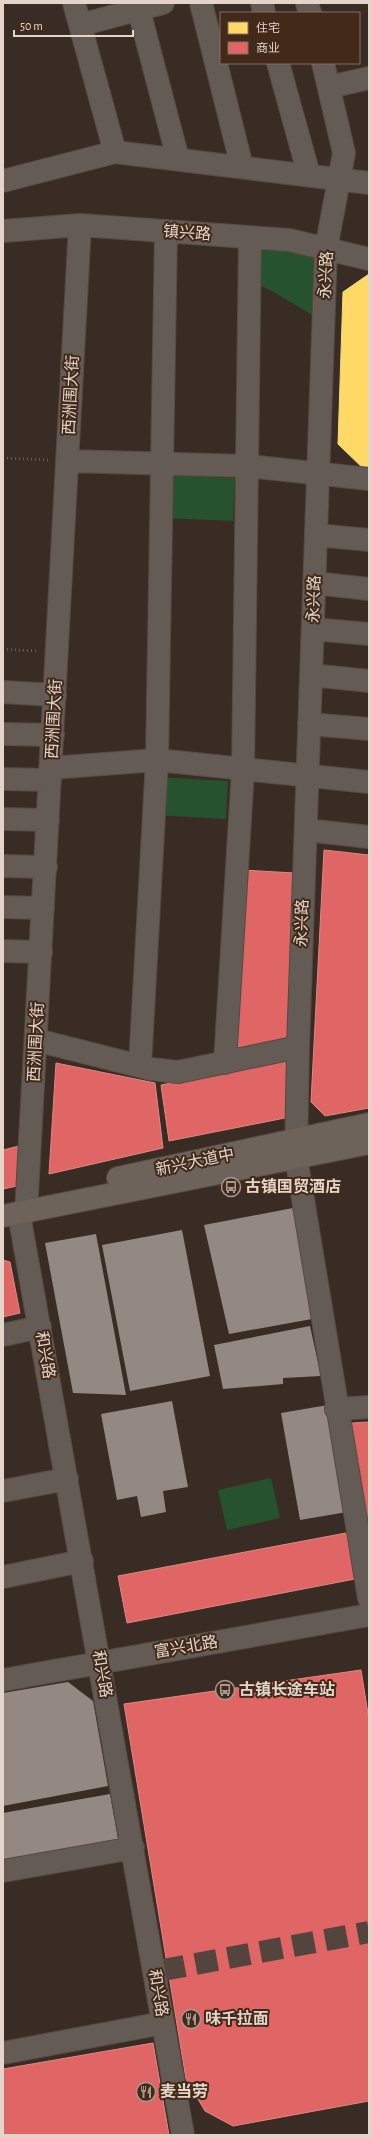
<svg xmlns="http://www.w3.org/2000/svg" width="372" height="2138" font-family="'Alegreya Sans','Noto Sans SC',sans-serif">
<rect width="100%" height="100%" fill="#392c24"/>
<path fill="#26522e" d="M260,244l58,13 -1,61 -45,-27 -13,-6z
M166,475l69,3 -2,43 -69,-3z
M156,777l72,4 -2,38 -72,-4z
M271,1478l9,40 -53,12 -9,-40z"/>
<path fill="#ffd966" stroke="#f7d884" d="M369,274v200l-31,-30 5,-152z"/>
<path fill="#e06666" stroke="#e18784" d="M324,850l45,5v253l-44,8 -14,-14z
M242,870l53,3 -4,166 -53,8z
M285,1061l5,56 -121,24 -8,-56z
M56,1063l99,20 8,65 -114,26z
M23,1145l-6,41 -14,3v-39z
M3,1260l7,2 10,51 -17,4z
M369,1422v111l-17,-110z
M346,1533l9,46 -228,44 -9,-47z
M361,1670l8,50v381l-136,25 -28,-15 -19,-32 -62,-375z
M153,2043l16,92h-166v-66z"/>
<path fill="#948982" d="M293,1208l19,111 -83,15 -25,-109z
M182,1230l28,146 -80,15 -28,-146z
M96,1234l30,161 -53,-2 -28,-150z
M310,1326l11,50 -38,2v6l-60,5 -9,-44z
M172,1401l16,86 -25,4 3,21 -25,5 -4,-21 -20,4 -16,-86z
M328,1405l19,107 -47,8 -19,-107z
M68,1682l25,19 15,85 -105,20v-113z
M110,1794l8,45 -115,21v-47z"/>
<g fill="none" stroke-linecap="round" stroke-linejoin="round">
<path stroke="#53453d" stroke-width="22" stroke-dasharray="22 11" stroke-linecap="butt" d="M163,1970l206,-38"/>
<defs>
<path id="minor" d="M74,3l41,149
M137,3l41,156
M201,3l41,164
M262,3l2,10
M307,3l3,10
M80,25l83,-22
M278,63l31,112
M323,63l21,90 -18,96 -28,798 -2,110 73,441
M329,87l40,-9
M3,181l112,-29 254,31
M3,231l77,-6 209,15 80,19
M68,461l180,5 121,13
M316,535l53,5
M314,583l55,6
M313,629l56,5
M311,675l58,6
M3,692l52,3
M309,724l60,5
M3,734l50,1
M51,768l106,-8 212,22
M3,779l47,1
M3,819l45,1
M306,830l63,7
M3,866l43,1
M3,907l40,1
M3,951l38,1
M36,1040l115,29 27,3 120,-25
M225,1063l18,-293 7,-532
M140,1066l17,-306 9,-529
M26,1213l54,-988
M19,1214l164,921
M3,1335l37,-8
M336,1409l33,-2
M3,1491l64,-12
M3,1577l79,-16
M3,1680l366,-65
M3,1871l130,-23
M3,2053l160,-30"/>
<path id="major" d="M118,1178l251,-54
M3,1216l366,-73"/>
</defs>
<use href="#minor" stroke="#564a43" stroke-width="24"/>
<use href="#major" stroke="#564a43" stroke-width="24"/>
<path stroke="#695f59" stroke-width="2.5" stroke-dasharray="1 3" stroke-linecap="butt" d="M3,458l46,2
M3,649l35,2"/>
<use href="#minor" stroke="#645b54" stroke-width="22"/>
<use href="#major" stroke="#6d635a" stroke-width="22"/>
</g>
<defs>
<symbol id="bus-ring" viewBox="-11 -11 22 22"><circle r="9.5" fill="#422a1b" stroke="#a89990" stroke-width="1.5"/><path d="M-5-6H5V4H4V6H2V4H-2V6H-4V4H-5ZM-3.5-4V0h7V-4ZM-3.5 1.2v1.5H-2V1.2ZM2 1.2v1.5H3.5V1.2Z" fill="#a89990"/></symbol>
<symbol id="restaurant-ring" viewBox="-11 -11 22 22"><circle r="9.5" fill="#422a1b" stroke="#a89990" stroke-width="1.5"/><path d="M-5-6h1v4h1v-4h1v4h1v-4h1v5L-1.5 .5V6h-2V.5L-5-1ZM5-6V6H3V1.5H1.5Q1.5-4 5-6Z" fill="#a89990"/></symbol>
</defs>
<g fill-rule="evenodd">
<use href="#bus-ring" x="220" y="1176" width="22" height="22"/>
<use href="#bus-ring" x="214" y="1679" width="22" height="22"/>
<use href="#restaurant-ring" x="180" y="2008" width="22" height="22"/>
<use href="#restaurant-ring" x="135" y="2081" width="22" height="22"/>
</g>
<g text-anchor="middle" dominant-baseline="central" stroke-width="4" stroke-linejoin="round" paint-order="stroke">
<g font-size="16" fill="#e4d4ca" stroke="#422a1b">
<text transform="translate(187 233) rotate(4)">镇兴路</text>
<text transform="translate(326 275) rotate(-87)">永兴路</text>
<text transform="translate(71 395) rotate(-87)">西洲围大街</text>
<text transform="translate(314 599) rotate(-88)">永兴路</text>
<text transform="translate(54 719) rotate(-87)">西洲围大街</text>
<text transform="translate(302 923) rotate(-88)">永兴路</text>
<text transform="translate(36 1042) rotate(-87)">西洲围大街</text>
<text transform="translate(195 1162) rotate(-12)">新兴大道中</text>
<text transform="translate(45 1355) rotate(80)">和兴路</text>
<text transform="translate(186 1647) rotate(-10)">富兴北路</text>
<text transform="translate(102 1674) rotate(80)">和兴路</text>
<text transform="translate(158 1993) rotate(80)">和兴路</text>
</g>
<g font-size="16" font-weight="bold" fill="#e4d4ca" stroke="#422a1b" text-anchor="start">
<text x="245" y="1187">古镇国贸酒店</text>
<text x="239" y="1690">古镇长途车站</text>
<text x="205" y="2019">味千拉面</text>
<text x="160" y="2092">麦当劳</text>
</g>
</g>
<rect width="372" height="2138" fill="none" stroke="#e4d4ca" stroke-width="8"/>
<rect x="220" y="12" width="140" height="52" fill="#422a1b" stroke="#836e61"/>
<rect x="228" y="22" width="20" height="12" fill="#ffd966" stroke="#836e61"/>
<text x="256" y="32" font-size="12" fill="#e4d4ca">住宅</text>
<rect x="228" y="42" width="20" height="12" fill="#e06666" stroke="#836e61"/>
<text x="256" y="52" font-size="12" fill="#e4d4ca">商业</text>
<path d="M14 30v6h119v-6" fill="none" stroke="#e4d4ca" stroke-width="2"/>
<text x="20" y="30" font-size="12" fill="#e4d4ca" stroke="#422a1b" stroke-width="3" paint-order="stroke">50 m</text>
</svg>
